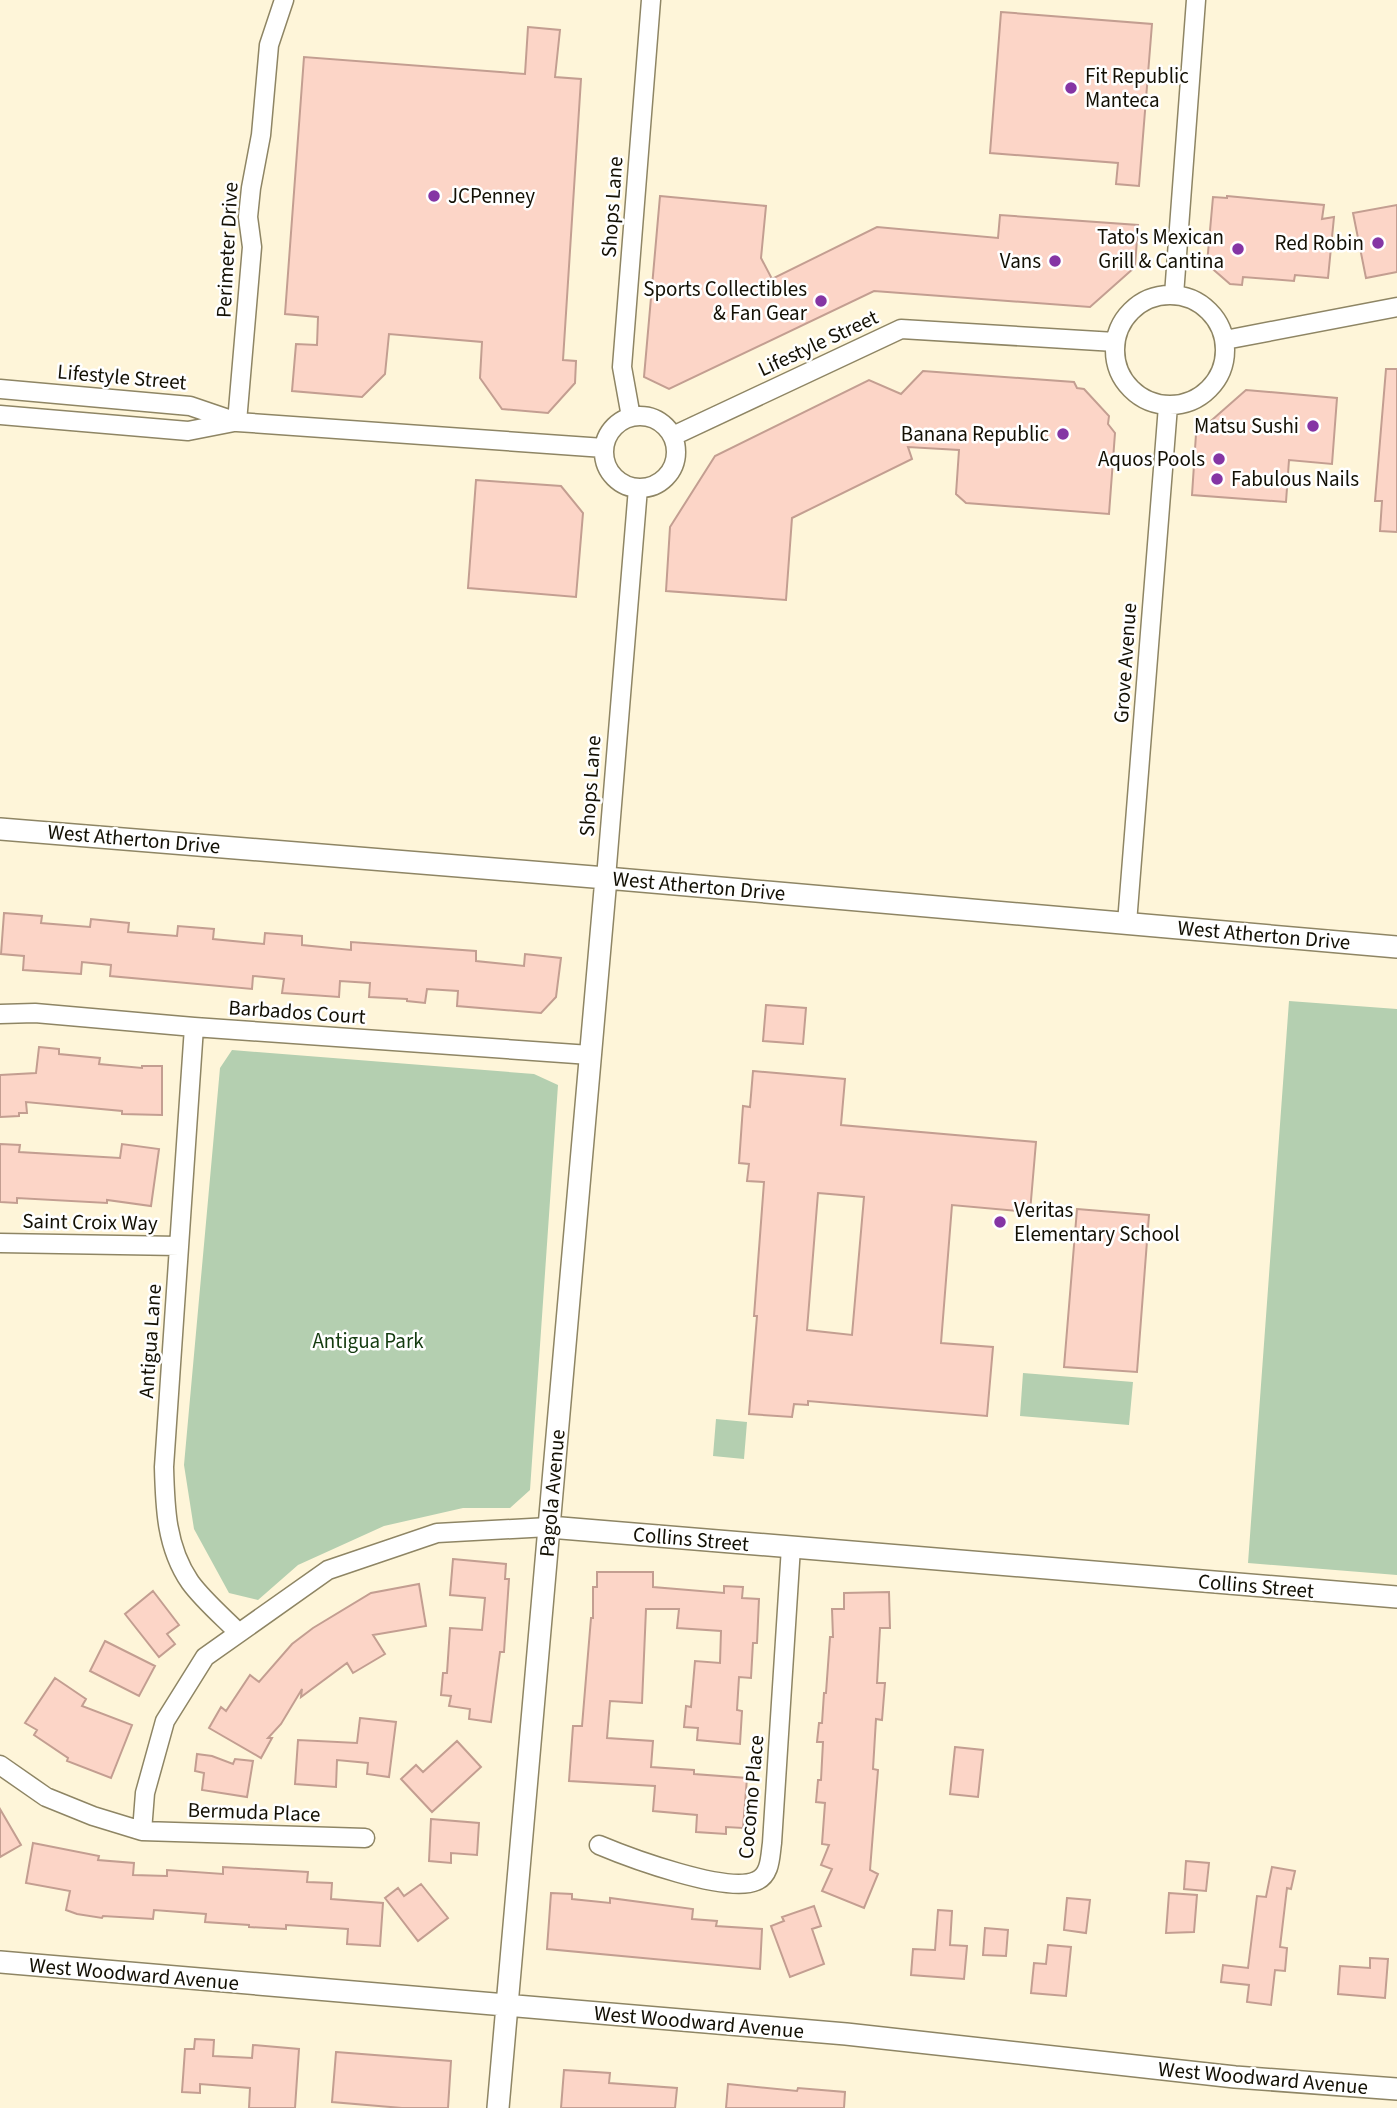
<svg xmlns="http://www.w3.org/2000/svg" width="1397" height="2108" font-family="'Source Sans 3',sans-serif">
<rect width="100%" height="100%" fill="#fef5d9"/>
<path fill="#b4cfb0" d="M1289,1001l108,8v566l-149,-12z
M232,1050l302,24 24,11 -28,405 -20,18h-47l-79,18 -86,39 -40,35 -29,-7 -35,-64 -10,-64 36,-397z
M1023,1373l110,9 -4,43 -109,-9z
M716,1419l31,3 -3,37 -31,-3z"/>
<path fill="#fcd5c7" stroke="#c39e91" stroke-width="2" fill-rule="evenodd" d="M1001,12l151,12 -13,162 -23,-2 2,-21 -128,-10z
M528,27l32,3 -5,47 26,2 -18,281 13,1 -1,22 -27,30 -46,-4 -22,-31 2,-36 -93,-8 -4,40 -23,23 -70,-6 4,-47 21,1 1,-28 -33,-3 19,-257 221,17z
M660,196l106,10 -5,52 11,21 105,-52 121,11 2,-23 138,10 -3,42 -45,40 -216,-16 -205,98 -25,-12z
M1227,196l97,9 -2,14 12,-2 -6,61 -33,-3 -1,6 -51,-4 -1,8 -12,-1 -23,-20 6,-67 14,1z
M1397,205v67l-31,6 -13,-65z
M1386,369h11v163l-17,-1 2,-30h-7z
M923,371l151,11 3,6 7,1 25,27 -1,8 7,9 -6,81 -143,-11 -10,-9 3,-44 -51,-3 4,12 -120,59 -6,82 -120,-9 4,-64 45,-71 154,-76 32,14z
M1246,390l91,8 -5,66 -43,-4 -3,42 -94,-7 4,-61z
M476,480l85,6 22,27 -7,84 -108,-9z
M4,913l38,3 -1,7 49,4 1,-8 38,4 -1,9 49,4 1,-10 36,3 -1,10 51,5 1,-11 37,3v9l49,5v-8l125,9v10l48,5 1,-12 36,4 -5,39 -15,16 -84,-7 1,-15 -31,-2 -2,14 -18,-2v-2l-38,-2 1,-14 -30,-2 -1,16 -42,-3 -15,-1 2,-14 -31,-3 -1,13 -142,-13 1,-11 -29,-3 -1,12 -58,-4 1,-14 -23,-2z
M766,1005l40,3 -3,36 -40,-3z
M39,1047l20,2v5l41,4 -1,6 43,4v-2h20v49l-40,-1v-3l-96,-9 1,11h-8v3l-19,1v-42l36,-2z
M753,1071l92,8 -4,46 195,17 -6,70 -78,-7 -11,138 52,4 -6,69 -179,-15v4l-14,-1 -2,13 -43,-3 8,-98h-3l10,-134 -17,-1 2,-17 -10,-1 4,-57 7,1zM818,1193l46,4 -12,138 -45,-5z
M0,1144l20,1 -1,7 101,6 2,-14 37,5 -8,57 -44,-6v3l-90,-5v5l-17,-1z
M1077,1209l72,6 -12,157 -73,-5z
M453,1559l53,5 -1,15h4l-5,73h-4l-9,70 -22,-3 1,-10 -21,-3 2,-10 -10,-1 2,-22h4l3,-45 32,2 3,-32 -35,-3z
M597,1572h56v15l71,6v-7l19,1 -1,11 17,1 -2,44h-4l-2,35 -12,-1 -2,33 5,1 -2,33 -43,-4 1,-12 -14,-1 2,-21 5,1 4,-46 25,2 1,-32 -44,-3 2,-19h-33l-4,94 -32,-2 -3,37 46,3 -2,26 43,3v4l53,4 -4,50 -17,-1v7l-30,-2 1,-17 -44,-4 2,-25 -86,-5 4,-55h9l9,-108h2v-31h4z
M419,1584l7,42 -53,9 12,19 -32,19 -6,-10 -46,34 1,-8 -21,35 -13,14h4l-11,20 -52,-30 12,-21 5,4 24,-36 9,7 33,-38 21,-16 58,-35z
M153,1591l26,34 -12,9 8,10 -16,13 -34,-43z
M889,1592l1,36h-10l-3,55h8l-3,37 -6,-1 -3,50 5,1 -8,100 8,4 -14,34 -42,-17 10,-22 -11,-4 8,-20 -7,-1 3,-41 -9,-1 2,-22h3l2,-38h-6l2,-19h3l2,-30h2l4,-56h3l-1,-28h12v-16z
M105,1641l50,25 -16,30 -49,-25z
M55,1678l31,21 -4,7 50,19 -21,53 -44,-17 1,-3 -34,-23 3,-5 -12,-7z
M360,1718l36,4 -7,55 -22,-3 1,-11 -31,-3 -1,27 -41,-3 3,-44 59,3z
M457,1741l24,26 -49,45 -31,-33 15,-14 7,7z
M955,1747l28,3 -5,47 -28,-3z
M197,1754l15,2 21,8 2,-5 18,2 -6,36 -45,-7 2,-17 -9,-2z
M0,1809l21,36 -21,12z
M431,1819l48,4 -2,32 -26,-2v10l-22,-2z
M33,1843l66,13 -1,4 36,3 -1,12 34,1v-6l56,4v-7l85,5 -1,10 25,1 -1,16 52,4 -3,43 -33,-2 1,-15 -62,-4v4l-37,-2v-2l-44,-3 1,-8 -52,-4 -1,9 -50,-3 -1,2 -25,-4 -11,-4 4,-19 -44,-8z
M1186,1861l23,2 -3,28 -22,-2z
M1272,1867l23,4 -4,18 -4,-1 -7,59 7,1 -2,23 -10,-1 -4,35 -24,-3 2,-17 -28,-3 2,-17 25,3 9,-72 9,1z
M421,1884l27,34 -30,23 -33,-43 13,-10 6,8z
M551,1893l21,1v5l38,4v-5l83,11 -1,10 25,2 -1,5 46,3 -2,40 -213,-20z
M1169,1893l28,2 -3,37 -28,1z
M1067,1898l23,2 -4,33 -22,-3z
M814,1906l7,20 -9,3 12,35 -34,13 -19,-51 13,-5 -2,-4z
M938,1910l14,1 -2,34 17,1 -3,33 -53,-4 2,-26 22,1z
M985,1928l23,2 -2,26 -23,-1z
M1048,1945l23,2 -5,49 -35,-3 3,-30 12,1z
M1370,1958l18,1 -3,39 -47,-4 2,-28 30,2z
M195,2039l19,1 -1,16 39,2 1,-13 46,4 -4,59h-46l1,-20 -50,-4v9l-18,-1 3,-43h9z
M336,2052l115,9 -3,47h-46l-70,-6z
M564,2070l46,3 -1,10 68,5 -2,20h-114z
M728,2084l69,7 1,-3 47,4 -1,16h-118z"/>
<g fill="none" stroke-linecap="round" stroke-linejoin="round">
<defs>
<path id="minor" d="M1174,295l22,-295
M1115 350a55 55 0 1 1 110 0a55 55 0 1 1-110 0Z
M1225,340l172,-33
M0,389l190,17 47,16 367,26
M0,415l188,16 46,-9
M604 452a36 36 0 1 1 72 0a36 36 0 1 1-72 0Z
M631,417l-9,-50 29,-367
M237,422l15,-175 -4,-30 3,-29 10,-53 8,-90 15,-45
M673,436l228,-107 214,13
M606,878l32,-390
M1127,923l41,-517
M0,1014l35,-1 159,14 396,28
M194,1027l-30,440c1,40 2,80 26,115 13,18 33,35 49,51
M0,1243l179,3
M0,1765l46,32 47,19 49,15 223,7
M142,1831l3,-38 20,-72 40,-64 123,-87 109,-37 112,-6
M599,1845c31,13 128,49 157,36 15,-6 14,-25 16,-38l19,-296"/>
<path id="tertiary" d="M0,829l606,49 791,69
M549,1527l848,70
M0,1962l846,72 389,43 162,12
M498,2108l108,-1230"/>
</defs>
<use href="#minor" stroke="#8e8564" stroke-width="21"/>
<use href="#tertiary" stroke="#8e8564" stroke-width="24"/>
<use href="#minor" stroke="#fff" stroke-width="18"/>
<use href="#tertiary" stroke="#fff" stroke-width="21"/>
</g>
<g fill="#8535a4" stroke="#fff" stroke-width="2.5">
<circle cx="1071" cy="88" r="7"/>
<circle cx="434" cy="196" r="7"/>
<circle cx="1378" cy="243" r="7"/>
<circle cx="1238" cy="249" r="7"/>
<circle cx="1055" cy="261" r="7"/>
<circle cx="821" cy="301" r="7"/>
<circle cx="1313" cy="426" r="7"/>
<circle cx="1063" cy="434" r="7"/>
<circle cx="1219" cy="459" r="7"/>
<circle cx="1217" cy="479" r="7"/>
<circle cx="1000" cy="1222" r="7"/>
</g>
<g text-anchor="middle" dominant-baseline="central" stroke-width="5" stroke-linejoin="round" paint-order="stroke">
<g font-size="21" fill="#131004" stroke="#fff" text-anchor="end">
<text x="1085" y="76" text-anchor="start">Fit Republic<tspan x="1085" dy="24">Manteca</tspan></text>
<text x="448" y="196" text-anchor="start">JCPenney</text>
<text x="1224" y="237">Tato's Mexican<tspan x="1224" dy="24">Grill &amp; Cantina</tspan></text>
<text x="1364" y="243">Red Robin</text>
<text x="1041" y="261">Vans</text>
<text x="807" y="289">Sports Collectibles<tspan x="807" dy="24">&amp; Fan Gear</tspan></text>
<text x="1299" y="426">Matsu Sushi</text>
<text x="1049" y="434">Banana Republic</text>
<text x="1205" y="459">Aquos Pools</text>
<text x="1231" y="479" text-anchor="start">Fabulous Nails</text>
<text x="1014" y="1210" text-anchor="start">Veritas<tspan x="1014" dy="24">Elementary School</tspan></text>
</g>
<g font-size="21" fill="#131004" stroke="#fff">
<text transform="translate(612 207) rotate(-86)">Shops Lane</text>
<text transform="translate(227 250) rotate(-87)">Perimeter Drive</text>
<text transform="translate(818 343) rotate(-25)">Lifestyle Street</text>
<text transform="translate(122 377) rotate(5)">Lifestyle Street</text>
<text transform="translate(1125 663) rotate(-86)">Grove Avenue</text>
<text transform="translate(590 786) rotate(-86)">Shops Lane</text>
<text transform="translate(134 839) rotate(5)">West Atherton Drive</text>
<text transform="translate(699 886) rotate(5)">West Atherton Drive</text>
<text transform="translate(1264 935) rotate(5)">West Atherton Drive</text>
<text transform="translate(297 1012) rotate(4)">Barbados Court</text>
<text transform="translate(90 1222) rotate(1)">Saint Croix Way</text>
<text transform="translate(150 1341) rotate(-86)">Antigua Lane</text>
<text transform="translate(552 1493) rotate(-85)">Pagola Avenue</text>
<text transform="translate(691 1539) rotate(5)">Collins Street</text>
<text transform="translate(1256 1586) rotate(5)">Collins Street</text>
<text transform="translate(751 1797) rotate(-85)">Cocomo Place</text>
<text transform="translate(254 1812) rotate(2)">Bermuda Place</text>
<text transform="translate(134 1974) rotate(5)">West Woodward Avenue</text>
<text transform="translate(699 2022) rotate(5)">West Woodward Avenue</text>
<text transform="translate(1263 2078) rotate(5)">West Woodward Avenue</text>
</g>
<g font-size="21" fill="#143b0f" stroke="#fff">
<text x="368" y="1341">Antigua Park</text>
</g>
</g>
</svg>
